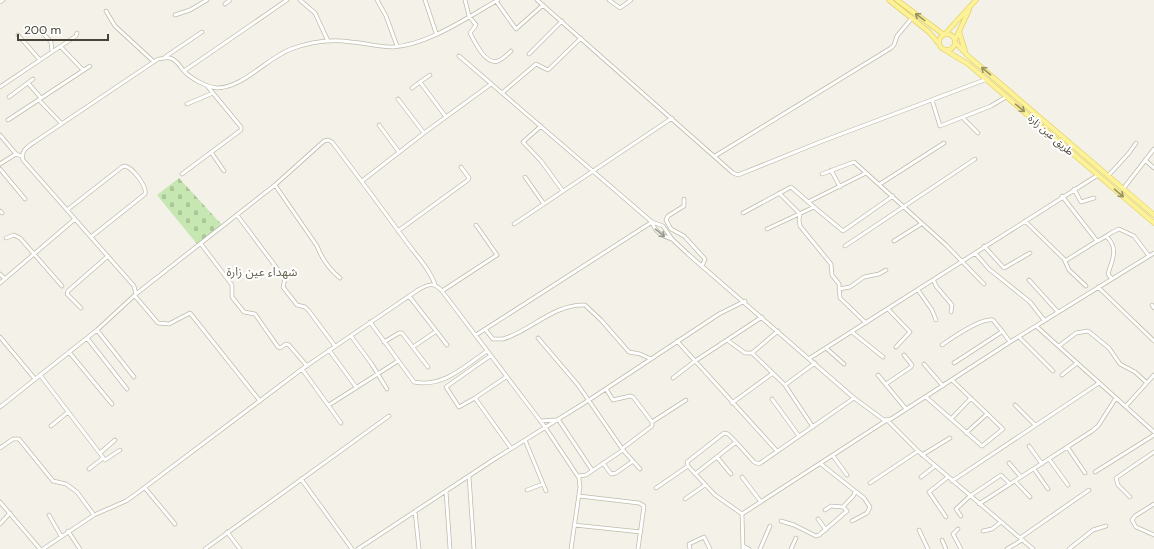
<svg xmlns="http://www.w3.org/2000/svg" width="1154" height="549" font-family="'DM Sans','Noto Sans Arabic',sans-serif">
<defs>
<pattern id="cemetery-stones" width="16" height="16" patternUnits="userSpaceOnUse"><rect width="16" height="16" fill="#c6e7b2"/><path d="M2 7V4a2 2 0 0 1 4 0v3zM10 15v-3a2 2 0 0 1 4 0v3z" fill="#abc79a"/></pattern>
</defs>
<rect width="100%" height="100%" fill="#f4f2e8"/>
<path fill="url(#cemetery-stones)" d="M179,178l43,47 -25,19 -40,-49z"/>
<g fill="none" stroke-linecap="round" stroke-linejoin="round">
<defs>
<path id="minor" d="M300,0l15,13 13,28
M377,0l9,16 11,30
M425,0l11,33
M465,0l4,16 7,9 -6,8c5,9 15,32 28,28 5,-2 10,-7 13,-10
M537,0l196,173 5,2 82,-33 167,-63
M609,0l11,8 11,-8
M496,1l20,28 27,-24
M0,2l3,-2
M225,4l5,-4
M106,11l9,15 38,35
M175,15l15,-5 17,-10
M18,35l22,25
M61,47l22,23
M52,52l24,-16 1,-3
M529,54l33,-33
M459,56l193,166 11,4 9,13 16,15 166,144 30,22 7,-1 119,-77 144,-89
M165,57l37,-25
M184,71l103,-71
M430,75l-10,7 26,35
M28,83l13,15
M0,87l52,-35 -1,-10 -11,-12
M412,88l8,-6
M502,93l34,-29 12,6 33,-32
M9,97l24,-18
M398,99l26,34
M39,100l22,23
M932,100l8,26 51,-20 15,-9
M187,104l26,-11
M963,118l15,15
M8,120l82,-54
M379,125l20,27
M541,126l-18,16 18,19 22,30
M0,135l16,19 5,2
M211,152l13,19
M715,156l176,-108 3,-3 3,-9 15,-18
M1145,160l9,8
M0,164l16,-10
M0,169l25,30
M831,170l9,17
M182,174l59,-44v-3l-33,-40
M822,174l32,-12 92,83 38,39
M1108,176l21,-23 7,-10
M525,177l19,27
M362,181l62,-48 67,-49
M880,184l64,-41
M275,185l42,61c5,13 13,24 23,32
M1074,189l7,13 13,-4
M1123,189l31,-40
M779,193l21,21
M1062,196l35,45c8,-3 14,-9 22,-12l15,7 15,20
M684,199v7l-16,10 -2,4 5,9 13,7 21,23 -3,7
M808,202l58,-29
M67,210l55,-43 3,-1c8,2 22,20 20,28l-54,43
M0,211l2,2
M743,213l48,-26 23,20
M800,214l-1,6 1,6 31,38 1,11 7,9 1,14 26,25
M237,215l48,64 -2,8 14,18 8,2 4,4 26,35
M1025,221l39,38 5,11 17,16
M652,222c3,10 10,14 20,17
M514,224l158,-106
M767,229l47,-22 29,24 50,-35
M398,231l70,-51 1,-2 -8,-11
M1107,237c12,12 5,23 1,37l4,5
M6,238l8,-3 6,3 42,48
M894,241l27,-17
M201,244l31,41v12l12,15 11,2 23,33 2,1 6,-4 3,1 18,21
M845,246l130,-87
M984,246l20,22 26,-15
M975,253l14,16 41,33 14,18
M1065,261l32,-20
M0,274l5,5
M1029,280l29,32
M934,281l2,5 16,19 -1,7
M0,283l75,-64
M1098,287l56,54
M839,289l11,-2 14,-10 15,-3 7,-4
M918,290l14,20 4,10
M442,291l55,-36 -21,-30
M136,294l-2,-8 -111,-126c-3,-10 6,-14 13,-19l122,-82c4,0 8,-2 12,-1 7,2 9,7 13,12 7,8 23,17 34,18 26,0 50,-30 74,-39 19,-7 41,-10 60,-7 14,1 28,5 42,5 35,-2 75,-30 105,-47
M135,296l23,27 11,1 21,-11 70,88
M409,296l38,49
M1152,305l2,3
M81,308l-14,-14 1,-3 40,-35
M888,309l22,23 -14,15
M370,322l44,60c29,6 51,-16 73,-31
M1036,326l118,106
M485,329l8,10h10c28,-8 50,-35 82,-34l16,15 28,32 11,2 11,5
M97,330l37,47
M778,331l-26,22 33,32
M1002,331l8,11
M852,332l31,25
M476,335l176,-113
M351,336l20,27 16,26
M0,337l35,42
M1019,337l34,34
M87,338l40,51
M538,338l40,47 45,65 17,19
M727,340l18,13h7
M677,341l100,110
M384,342l15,-9h3l26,34
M942,345c10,-7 39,-27 51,-25l9,11 -2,2 -46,30
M1059,346l17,-13 12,-2 21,17 11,16 15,8 11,10
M413,347l22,-15
M826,348l18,16
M329,350l27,37
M69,352l43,52
M810,358l288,-183
M924,364l19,22
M302,369l39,54
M40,375l65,85 15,-10
M878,375l28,34
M1062,375l15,-12
M506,377l-31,21 36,50
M673,378l22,-17 67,-44
M886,384l25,-17 1,-2 -8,-10
M606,389l7,11 17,-4 3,1 19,25v4l-29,22
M926,397l56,49 21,-17 -51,-49
M475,398l-16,9 -13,-20 44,-31
M772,399l27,37
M732,403l41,-30
M329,405l69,-44
M1015,405l20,20
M1126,406l28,-31
M0,407l97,-77 39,-36 139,-109 49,-44 4,-1 4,2c26,34 51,68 76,102 9,12 23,27 27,41
M558,419l34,51
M951,419l20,-21
M540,421l15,-1
M652,422l34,-22
M51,426l17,-14
M813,427l-28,-42 30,-22
M966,433l21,-19
M525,440l21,51
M1029,446l13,18
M0,448l13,-9h6l34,42 13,3 11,8 17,23
M1068,448l17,25
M100,453l15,-13
M922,455l28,-17
M833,456l14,19
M717,457l14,17
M1049,459l19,26
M603,463l8,11 5,-1 17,-12
M1009,463l12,14
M821,464l34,27 -1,4 -11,12
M688,466l-1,-4 37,-29 4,1 8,8
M89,469l14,-11
M1034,469l14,20
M1095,472l59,-37
M695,474l41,-32 18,20 5,2 95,-66
M469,476l5,73
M578,476l8,-1 37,-25
M742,477l19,25
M921,477l14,-11
M301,479l51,70
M952,481l147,-98
M1015,481l15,16
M870,483l48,-32
M145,488l30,36
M656,488l32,-22 27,29 27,19 1,35
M527,490l16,-6
M446,491l4,58
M579,496l60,7 5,3 -6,43
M1130,497l-12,-12 -2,-7 38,-26
M685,499l20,-14
M0,502l40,47
M979,504l113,-73 6,-5 18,-28
M1154,504l-19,12 -3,4 4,7 18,8
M415,511l4,38
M742,514l145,-94 31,31 115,98
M49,515l12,21
M961,516l-5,-7 14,-13 31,-21 9,9
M946,517l-17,-25 19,-15
M818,519l8,11
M781,521l13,4 22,11 3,-1 28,-24 -4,-4 -12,-1 -6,4
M852,521l15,-8 3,-6 -6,-9 -9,-7
M0,524l10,-11
M574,525l67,7
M958,529l-5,5 8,15
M919,530l9,19
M68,531l12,18
M983,531l9,-2 9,-7
M227,532l13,17
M1020,538l69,-48
M942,540l4,9
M743,546l6,3
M43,549l51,-34 32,-14 10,-7 166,-125 116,-79c10,-6 16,-8 24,1l103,136 34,51 1,9 -9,62
M205,549l184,-133
M358,549l135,-89 96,-60 130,-86 26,-13
M690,549l-1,-5 15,-7 6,12
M760,549l10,-23
M791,549l5,-11
M1007,549l15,-9
M1069,549l24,-19 13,-4"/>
<path id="major" d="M889,0l40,32 10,12
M897,0l46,34
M959,31l6,20
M939 42a8 8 0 1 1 16 0a8 8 0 1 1-16 0Z
M945,34l31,-34
M955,40l14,-30
M955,42l13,14 186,159
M945,50l23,14 186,159"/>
</defs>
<use href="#minor" stroke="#bfbcab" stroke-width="4.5"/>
<use href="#major" stroke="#e2d468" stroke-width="5.5"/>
<use href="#minor" stroke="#fff" stroke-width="3"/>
<use href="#major" stroke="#fdf299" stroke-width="4"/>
</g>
<defs><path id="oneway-shaft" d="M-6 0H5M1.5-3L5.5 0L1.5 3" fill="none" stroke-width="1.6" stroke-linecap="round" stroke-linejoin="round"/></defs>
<g stroke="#999263">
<use href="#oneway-shaft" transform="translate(920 17) rotate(-143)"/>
<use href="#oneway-shaft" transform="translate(986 71) rotate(-140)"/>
<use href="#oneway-shaft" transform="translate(1020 108) rotate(40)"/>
<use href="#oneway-shaft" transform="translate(1119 193) rotate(41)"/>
</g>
<use stroke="#9a9891" href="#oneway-shaft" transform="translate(660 233) rotate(40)"/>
<g text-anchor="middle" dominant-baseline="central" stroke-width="4" stroke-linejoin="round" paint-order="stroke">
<g font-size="10" fill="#474437" stroke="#fff">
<text transform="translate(1051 135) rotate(41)">طريق عين زارة</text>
</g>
<g font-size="12" fill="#6a644e" stroke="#fff">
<text x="262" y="272">شهداء عين زارة</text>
</g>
</g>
<path d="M18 34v6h90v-6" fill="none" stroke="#474437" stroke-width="2"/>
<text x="24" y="34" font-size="12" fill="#474437" stroke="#ffffff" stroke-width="3" paint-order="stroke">200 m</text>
</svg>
